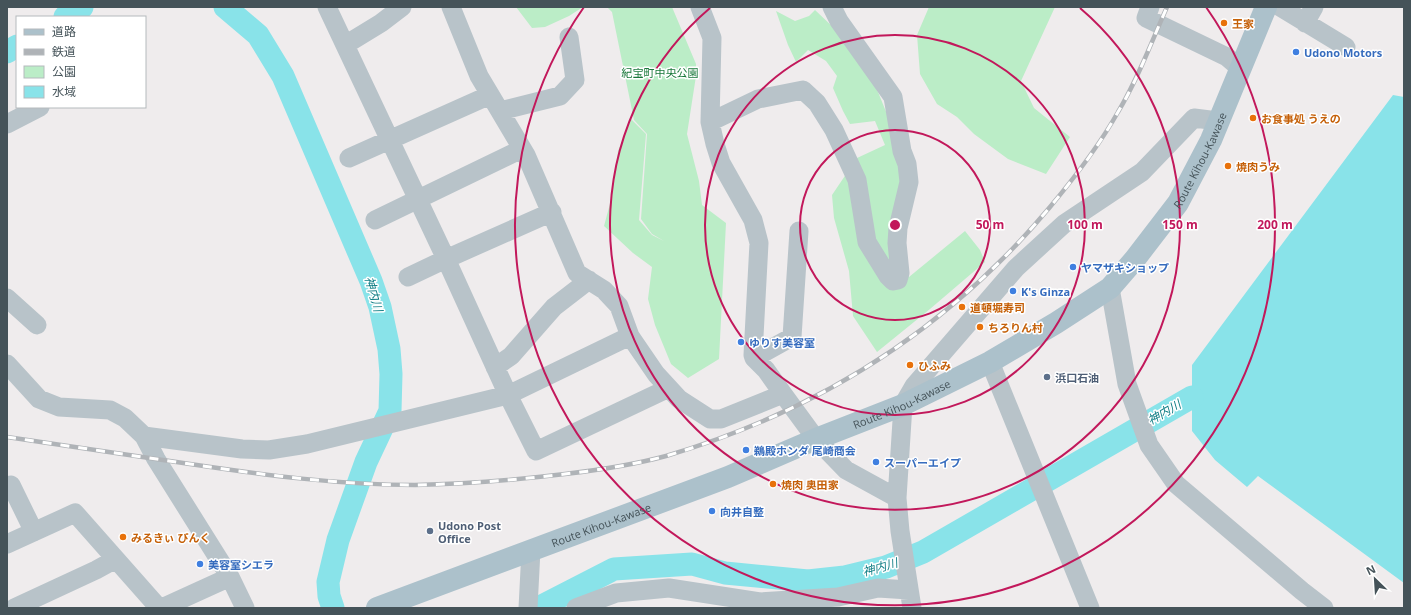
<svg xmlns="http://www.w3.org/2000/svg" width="1411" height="615" font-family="'Open Sans','Noto Sans JP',sans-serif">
<rect width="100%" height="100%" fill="#efeced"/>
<path fill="#bbedc7" d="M516,7h67l-14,9 -24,11 -13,1z
M607,7h65l24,57v12l-9,58 12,47 3,24 24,18 -7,136 -31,19 -17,-14 -16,-39 -7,-26 4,-32 -19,-14 -29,-27 7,-26 7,-49 13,-32 15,15 -7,86 13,15 12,6 -12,-7 -11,-15 6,-85 -13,-14 -22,-108z
M929,7h126l-34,74 13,27 36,29 -24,37 -38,-15 -34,-25 -17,-17 -20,-13 -17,-30 -3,-39z
M815,10l39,37 24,45 24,59 -5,86 12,40 56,-46 15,19 5,12 -55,47 -53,43 -24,-36 -4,-45 -15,-53 -2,-23 25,-37 28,-13 -10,-24 -25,3 -7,-13 -10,-23 4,-12 -11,-15 -18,-11 -12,12 -8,-17 -12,-34 19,10 14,-5z"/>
<path fill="#89e3e9" d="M1393,95l11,2v486l-146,-107 -11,11 -32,-27 -23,-29v-66z"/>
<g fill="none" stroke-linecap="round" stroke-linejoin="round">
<path stroke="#89e3e9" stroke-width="23" d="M225,7l33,28 25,41 88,205 9,26 9,42 2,25 -1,37 -24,51 -28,78 -10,42 1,14 4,12
M65,17l17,-10
M7,52l10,-6
M538,608l76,-39 78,-5 33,9 83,8 37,-4 41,-10 37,-15 269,-155"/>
<path stroke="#b8c3c9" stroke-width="19" d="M327,7l119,252 -38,18
M451,7l28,69 47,79 51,118 27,17 15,16 11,30 26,38 23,25 31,20h11l62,-25
M700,7l12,31 -2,84 5,22 6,19 32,57 6,23 -6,112 1,3 12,12 17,24 33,45 30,31 51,28
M1150,7l-4,11 81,39 14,12
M1280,7l66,40
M1305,23l9,-16
M345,45l36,-22 21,-16
M500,111l60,-15 15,-16 -6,-43
M710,122l48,-23 45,-9 14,13 17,27 23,50 10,62 21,34 5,5 5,-1 2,-7 -3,-30 1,-15 11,-46 -2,-18 -5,-13 -9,-54 -54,-76 -7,-14
M7,124l33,-17
M349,158l141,-63
M552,212l-106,47 62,136 28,56 133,-63
M375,220l147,-71
M1110,288l17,96 22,61 27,39 126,107 22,17
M7,298l30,27
M754,358l38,-21 7,-106
M990,362l100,246
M7,364l32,35 20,8 51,3 15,8 19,18 12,23 74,118 15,31
M495,367l16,-11 43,-49 35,-27
M144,436l98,13 27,1 38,-6 201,-49 122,-59
M7,486l4,-1 23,47
M7,544l68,-31 84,95
M14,608l82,-38 20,-11
M162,608l68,-31
M528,608l3,-58
M576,608l40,-15 53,-5 91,14
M752,608h7l1,-6 78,-5 40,-9 31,2
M912,608l-12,-77 -3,-33 6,-93 11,-19 102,-118 48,-44 78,-52 52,-54 24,3"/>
<path stroke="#acc1cb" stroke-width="22" id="s1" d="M377,608l351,-131 88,-38 87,-34 87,-43 66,-39 54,-35 25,-29 43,-56 33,-63 55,-133"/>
<defs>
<path id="rail" d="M7,437c61,9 122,18 183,27 74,11 149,21 225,21 50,-1 100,-5 150,-11 34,-4 68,-9 101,-18 153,-45 282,-127 384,-249 25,-30 49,-61 68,-95 20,-33 33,-69 49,-105"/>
</defs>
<use href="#rail" stroke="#afb3b7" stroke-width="4.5"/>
<use href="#rail" stroke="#fff" stroke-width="3" stroke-dasharray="9" stroke-linecap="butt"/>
</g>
<g fill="none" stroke="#c2185b" stroke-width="2">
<circle cx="895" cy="225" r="95"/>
<circle cx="895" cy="225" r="190"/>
<path d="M1080 8A285 285 0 1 1 710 8"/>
<path d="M1206 7A380 380 0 1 1 584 7"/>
</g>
<g fill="#e8710a" stroke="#fff" stroke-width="1.5">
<circle cx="1224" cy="23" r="4"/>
<circle cx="1253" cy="118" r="4"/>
<circle cx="1228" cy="166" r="4"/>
<circle cx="962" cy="307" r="4"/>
<circle cx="980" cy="327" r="4"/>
<circle cx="910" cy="365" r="4"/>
<circle cx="773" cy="484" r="4"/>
<circle cx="123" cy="537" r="4"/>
</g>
<g fill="#3f7fe0" stroke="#fff" stroke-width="1.5">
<circle cx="1296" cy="52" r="4"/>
<circle cx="1073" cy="267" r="4"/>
<circle cx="1013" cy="291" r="4"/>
<circle cx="741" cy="342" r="4"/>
<circle cx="746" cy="450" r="4"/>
<circle cx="876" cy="462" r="4"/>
<circle cx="712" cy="511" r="4"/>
<circle cx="200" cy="564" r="4"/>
</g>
<g fill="#5c6f8a" stroke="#fff" stroke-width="1.5">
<circle cx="1047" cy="377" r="4"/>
<circle cx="430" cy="531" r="4"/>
</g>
<g text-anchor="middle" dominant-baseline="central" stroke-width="3" stroke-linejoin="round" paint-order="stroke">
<g font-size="11" font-weight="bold" fill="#c56008" stroke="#fff" text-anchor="start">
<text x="1232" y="23">王家</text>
<text x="1261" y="118">お食事処 うえの</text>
<text x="1236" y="166">焼肉うみ</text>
<text x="970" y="307">道頓堀寿司</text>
<text x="988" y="327">ちろりん村</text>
<text x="918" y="365">ひふみ</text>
<text x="781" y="484">焼肉 奥田家</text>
<text x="131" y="537">みるきぃ ぴんく</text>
</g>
<g font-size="11" font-weight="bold" fill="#366cbe" stroke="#fff" text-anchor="start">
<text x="1304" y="52">Udono Motors</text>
<text x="1081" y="267">ヤマザキショップ</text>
<text x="1021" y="291">K's Ginza</text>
<text x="749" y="342">ゆりす美容室</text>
<text x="754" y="450">鵜殿ホンダ 尾崎商会</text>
<text x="884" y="462">スーパーエイプ</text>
<text x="720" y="511">向井自整</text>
<text x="208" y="564">美容室シエラ</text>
</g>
<g font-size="11" fill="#19783a" stroke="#fff">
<text x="660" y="72">紀宝町中央公園</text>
</g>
<g font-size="11" fill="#455359" stroke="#fff">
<text stroke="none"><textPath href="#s1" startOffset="959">Route Kihou-Kawase</textPath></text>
<text stroke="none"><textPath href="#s1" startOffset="563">Route Kihou-Kawase</textPath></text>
<text stroke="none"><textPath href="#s1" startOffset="239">Route Kihou-Kawase</textPath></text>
</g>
<g font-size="11" font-weight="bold" fill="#4e5e75" stroke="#fff" text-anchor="start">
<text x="1055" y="377">浜口石油</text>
<text x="438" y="525">Udono Post<tspan x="438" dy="13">Office</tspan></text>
</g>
<g font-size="12" font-style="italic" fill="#107e85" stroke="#fff">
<text transform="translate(374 294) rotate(74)">神内川</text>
<text transform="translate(1164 412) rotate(-30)">神内川</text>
<text transform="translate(880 567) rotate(-16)">神内川</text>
</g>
</g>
<circle cx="895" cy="225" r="6" fill="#c2185b" stroke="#fff" stroke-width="2"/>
<g font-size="12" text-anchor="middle" font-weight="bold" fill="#c2185b" stroke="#fff" stroke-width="3" stroke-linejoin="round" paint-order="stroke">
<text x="990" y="229">50 m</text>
<text x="1085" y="229">100 m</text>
<text x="1180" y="229">150 m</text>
<text x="1275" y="229">200 m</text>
</g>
<rect width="1411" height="615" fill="none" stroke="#455359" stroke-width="16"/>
<rect x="16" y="16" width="130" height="92" fill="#ffffff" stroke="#b5babd"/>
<rect x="24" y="29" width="20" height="6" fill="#acc1cb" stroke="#b5babd"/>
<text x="52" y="36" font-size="12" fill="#455359">道路</text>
<rect x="24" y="49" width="20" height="6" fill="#afb3b7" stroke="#b5babd"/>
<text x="52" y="56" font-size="12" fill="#455359">鉄道</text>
<rect x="24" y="66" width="20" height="12" fill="#bbedc7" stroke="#b5babd"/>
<text x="52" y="76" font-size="12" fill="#455359">公園</text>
<rect x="24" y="86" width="20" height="12" fill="#89e3e9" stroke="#b5babd"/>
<text x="52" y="96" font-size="12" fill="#455359">水域</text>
<g transform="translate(1375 579) rotate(335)" stroke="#ffffff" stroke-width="3" paint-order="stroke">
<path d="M0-3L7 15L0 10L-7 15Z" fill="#455359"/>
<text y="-6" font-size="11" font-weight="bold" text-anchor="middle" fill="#455359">N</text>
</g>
</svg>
